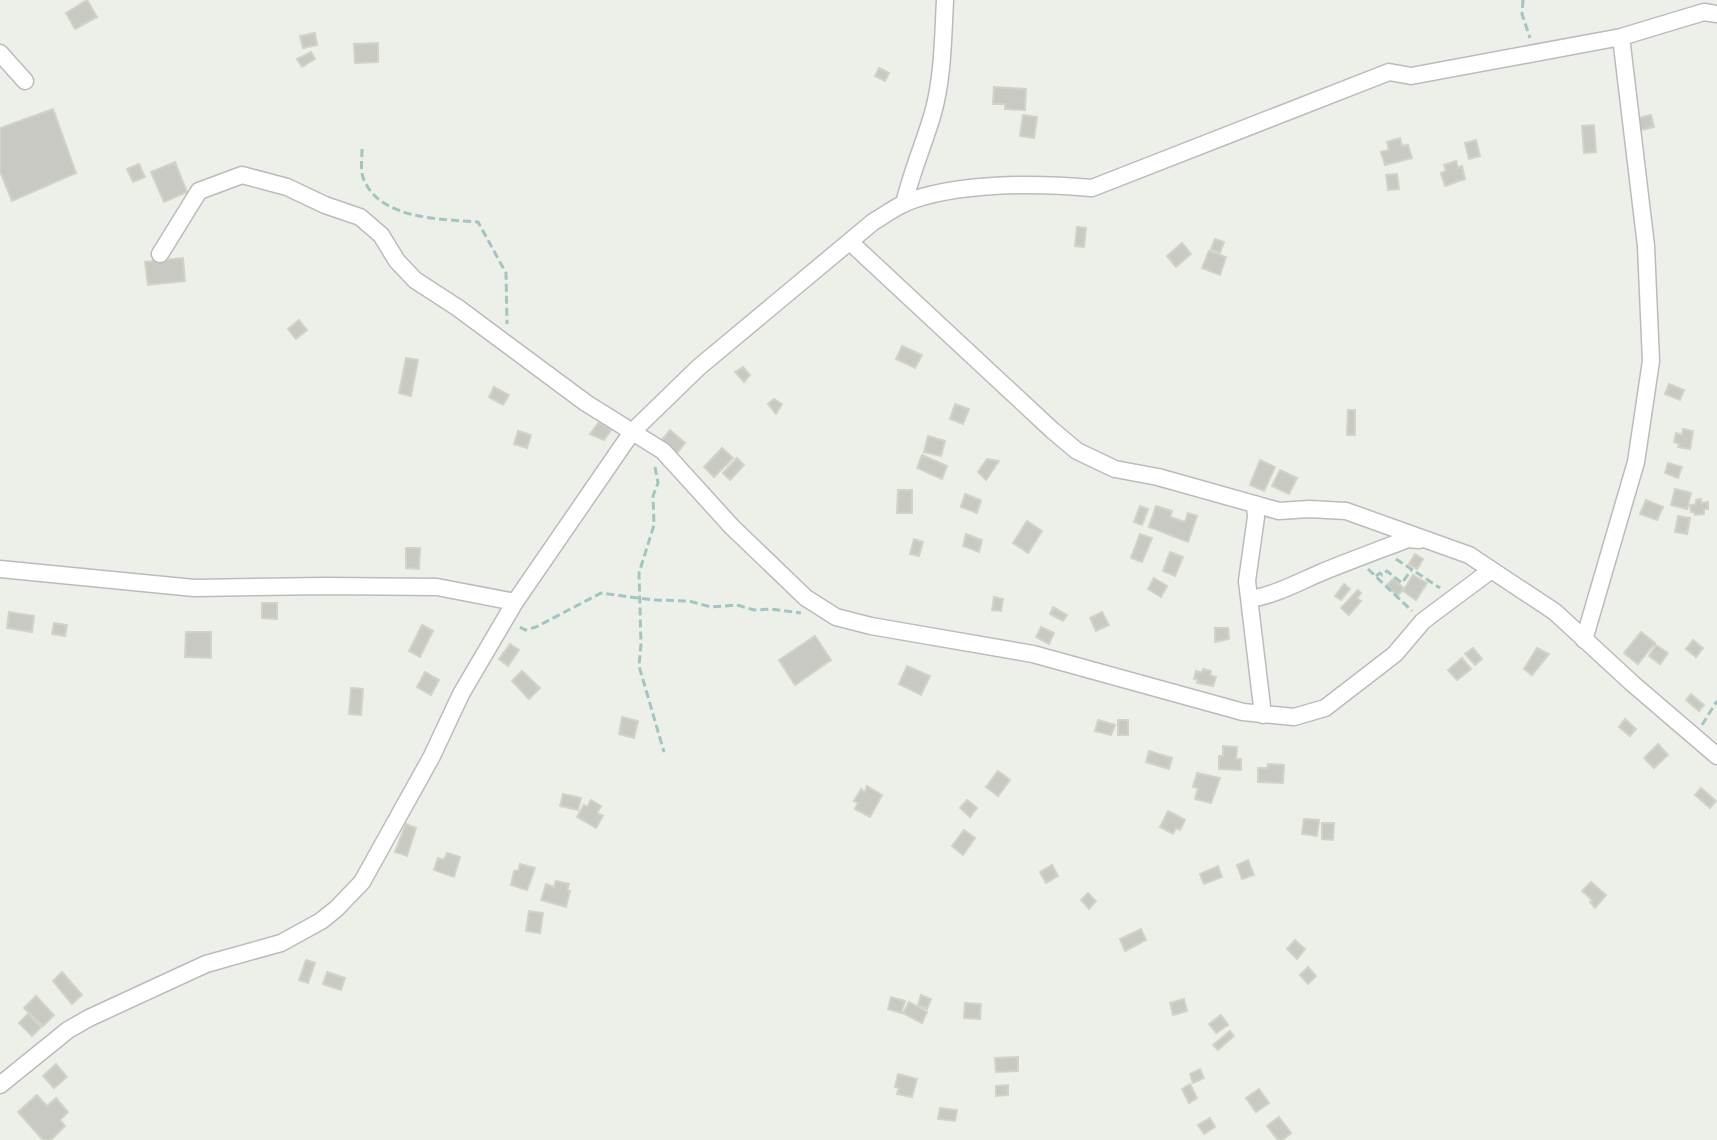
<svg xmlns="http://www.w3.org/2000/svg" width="1717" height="1140" font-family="'Varela Round',sans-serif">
<rect width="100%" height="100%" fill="#edf0e9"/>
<path fill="#c8c9c3" stroke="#d0d4c7" stroke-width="2" d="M87,0l10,17 -22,12 -9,-16z
M315,33l2,12 -14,3 -3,-12z
M378,43v19l-23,1 -1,-19z
M311,52l4,7 -13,8 -5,-8z
M879,68l10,5 -4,8 -10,-5z
M994,87l32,2 -1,21 -20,-1v-5h-12z
M53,109l23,64 -64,28 -12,-30v-43z
M1023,115l14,2 -3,21 -14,-2z
M1651,115l3,12 -17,4 -2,-12z
M1594,125l2,27 -12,1 -2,-27z
M1400,138l2,8 6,-1 4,13 -27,7 -4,-13 8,-2 -2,-8z
M1476,140l4,16 -11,3 -4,-16z
M1456,161l2,7 4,-2 3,13 -20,7 -4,-13 5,-2 -2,-6z
M175,162l12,30 -23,10 -13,-30z
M139,164l6,13 -12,5 -6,-13z
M1397,174l2,15 -11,1 -2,-15z
M1077,227l9,1 -2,19 -9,-1z
M1215,239l9,3 -4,11 -9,-4z
M1182,243l9,11 -15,13 -9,-11z
M1209,251l17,6 -6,18 -18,-7z
M183,258l2,23 -37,4 -3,-23z
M299,320l8,10 -11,9 -8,-10z
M902,346l20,9 -7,13 -19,-9z
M406,358l12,2 -7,36 -12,-3z
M743,367l7,8 -6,7 -9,-10z
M1669,384l15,6 -4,10 -15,-6z
M494,387l15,8 -6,10 -14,-8z
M774,399l8,5 -6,10 -8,-10z
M955,404l14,5 -6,15 -13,-5z
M1348,410h7v25h-8z
M599,422l12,8 -7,10 -14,-6z
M1683,429l10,2 -3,18 -12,-2 1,-3 -5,-2 2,-9 6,2z
M670,430l15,13 -12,15 -16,-12z
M518,431l13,4 -4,13 -13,-4z
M928,436l17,5 -4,15 -17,-4z
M722,448l11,10 -19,19 -10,-10z
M922,455l25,11 -5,13 -25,-11z
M737,458l7,7 -14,15 -7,-7z
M987,459l12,2 -13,19 -8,-8z
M1260,460l15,7 -11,24 -14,-6z
M1668,463l14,4 -4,11 -13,-5z
M1280,470l17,8 -8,16 -17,-8z
M1675,489l16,4 -4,16 -16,-4z
M898,490h14v23h-15z
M965,494l16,6 -4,13 -16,-6z
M1701,499v4l7,-1v7h-4v5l-9,1 -1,-3h-3l-1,-7 6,-1v-4z
M1646,500l17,7 -6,13 -17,-6z
M1140,506l8,3 -6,16 -8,-3z
M1156,506l16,5 -2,6 15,5 3,-9 9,3 -9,26 -39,-15z
M1678,516l12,2 -3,16 -12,-2z
M1027,521l15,10 -14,22 -15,-10z
M966,534l16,6 -3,12 -16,-6z
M1140,534l12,4 -10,24 -11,-4z
M914,539l9,3 -4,14 -9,-2z
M406,548h14l-1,21 -13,-1z
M1170,552l13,5 -8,19 -12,-5z
M1415,554l8,5 -6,10 -8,-5z
M1413,575l14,8 -11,17 -13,-9z
M1154,578l13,8 -6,11 -13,-8z
M1394,578l10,11 -7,7 -10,-11z
M1344,584l6,5 -9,11 -6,-4z
M1358,590l3,3 -4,5 4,3 -12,14 -8,-7z
M994,597l9,2 -2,12 -9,-1z
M262,603h15v16l-15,-1z
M1053,607l14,8 -4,6 -13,-7z
M9,612l25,4 -2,16 -25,-4z
M1102,612l7,13 -13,6 -6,-13z
M54,623l13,2 -2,11 -13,-2z
M422,625l11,6 -13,26 -11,-6z
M1041,627l13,6 -5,11 -13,-7z
M1215,628h13l1,11 -14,3z
M186,632h25v26l-26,-1z
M1641,632l14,11 -17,21 -14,-11z
M815,636l16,24 -36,25 -16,-25z
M1693,640l10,8 -7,9 -10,-8z
M510,644l9,6 -11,16 -9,-7z
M1656,645l12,8 -8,11 -11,-8z
M1473,648l9,11 -7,6 -10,-11z
M1537,648l12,6 -17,21 -8,-6z
M1462,658l9,11 -14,11 -9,-10z
M907,666l23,10 -9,19 -22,-11z
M1203,669l8,2 -1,4 6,2 -3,9 -16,-3 1,-3 -4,-1 2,-8 6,2z
M522,671l18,17 -11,11 -17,-18z
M425,672l14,8 -8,15 -14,-8z
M351,688l12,1 -2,26 -12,-1z
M1691,694l13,11 -5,6 -13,-11z
M622,717l16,4 -4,17 -15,-4z
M1625,719l11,10 -6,7 -11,-9z
M1098,720l17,5 -4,10 -16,-4z
M1118,720h10v15h-10z
M1658,744l10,11 -14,13 -10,-10z
M1223,746l14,1 -1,12h5v11l-22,-1v-13h4z
M1149,751l23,7 -3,11 -23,-7z
M1268,764l16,1 -1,18 -25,-1v-14h9z
M998,771l12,9 -12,16 -12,-9z
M1197,773l23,5 -9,25 -16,-4 3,-11 -5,-1z
M867,786l15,9 -12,22 -15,-8 3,-6 -4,-2 7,-12 4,3z
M1701,788l15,13 -6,7 -15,-13z
M563,794l18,4 -3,12 -18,-4z
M591,800l10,6 -4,7 6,3 -7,12 -19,-11 7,-12 3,2z
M967,800l10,8 -7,9 -10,-9z
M1168,811l17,9 -5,10 -4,-2 -3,6 -13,-7z
M1304,819l15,1 -2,16 -15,-2z
M1322,823h12l-1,17 -11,-1z
M406,824l10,4 -9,28 -12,-4z
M964,830l11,8 -12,17 -11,-9z
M447,853l13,4 -6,20 -20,-7 4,-12 6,2z
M1248,860l6,15 -12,4 -5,-14z
M520,864l15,4 -8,22 -16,-5 3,-14 5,-1z
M1052,865l6,11 -12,7 -6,-11z
M1218,866l4,11 -18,7 -4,-10z
M556,881l13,3 -2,7h3l-4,16 -25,-7 5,-16 8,3z
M1591,882l15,13 -11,13 -5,-6 2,-2 -10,-9z
M1088,893l8,8 -7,8 -8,-9z
M529,911l14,2 -3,20 -14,-2z
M1141,929l5,11 -21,11 -5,-12z
M1295,940l10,9 -8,10 -10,-10z
M306,960l9,3 -7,20 -9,-3z
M1308,967l8,9 -8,8 -8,-9z
M62,972l20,23 -10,9 -19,-23z
M327,972l18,6 -4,12 -18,-6z
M921,995l10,4 -4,10 -9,-4z
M36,996l18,19 -11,11 -19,-18z
M891,997l14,4 -4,12 -13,-4z
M1184,999l3,12 -14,4 -3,-12z
M909,1002l18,10 -5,11 -19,-10z
M965,1003l16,1 -1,15 -16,-1z
M28,1014l13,13 -9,9 -13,-13z
M1221,1015l7,10 -12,8 -7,-9z
M1230,1031l4,5 -16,14 -5,-5z
M1018,1057v14l-22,1 -1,-14z
M56,1064l11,13 -13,11 -11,-12z
M1200,1069l4,9 -11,5 -3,-9z
M898,1074l19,5 -5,18 -15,-3 2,-6 -4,-1z
M1190,1084l7,14 -8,5 -7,-14z
M1008,1085v10l-12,1v-10z
M1259,1089l10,14 -13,9 -10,-14z
M37,1095l10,11 9,-8 12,14 -8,8 5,6 -14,14h-8l-25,-28z
M940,1108l17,2 -2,11 -17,-2z
M1279,1117l12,16 -8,7h-5l-11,-14z
M1210,1118l5,9 -11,7 -6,-9z"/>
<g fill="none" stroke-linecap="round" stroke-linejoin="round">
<defs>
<path id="minor" d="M0,53l25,28
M904,204c7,-31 20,-60 29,-91 10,-36 10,-76 12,-113
M850,242l202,188 25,21 38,18 43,8 121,34 30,-2 37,2 123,44 86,57 78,72 84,72
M160,254l39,-63 43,-16 45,12 38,18 35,12 21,18 16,26 18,19 43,28 128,95 77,48 69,76 74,71 30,19 35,9 162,28 210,58 51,5 31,-9 70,-54 28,-33 67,-50
M1255,504l1,13 -9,64 16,134
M0,569l194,19 131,-2 112,1 78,15
M1250,599c25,-4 47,-16 70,-26 29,-12 59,-23 88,-34l11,1
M1584,640l52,-178 15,-101 -5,-115 -25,-209
M0,1085l68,-55 21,-12 117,-54 75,-21 40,-22 15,-12 26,-27 70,-126 29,-62 54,-92 117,-170 67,-65 174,-145c10,-6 21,-14 32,-19 51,-21 132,-20 187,-15l297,-116 22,4 210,-39 83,-25 13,2"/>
</defs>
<use href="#minor" stroke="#bcbac0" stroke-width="19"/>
<path stroke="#a2c5c1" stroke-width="3" stroke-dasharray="8 4" stroke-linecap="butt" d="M1523,0l-1,14 8,24
M362,149c0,9 -2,23 2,31 17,40 78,39 114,42l28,51 1,51
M655,467l3,16 -5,13 1,29 -15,48 2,71 -2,22 25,86
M1396,559l44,29
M1368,569l44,42
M1376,576l4,-3 2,2 5,-4 15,12 10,-14
M520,627l5,3 11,-3 65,-34 52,7 36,1 22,6 26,-2 17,5 17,-1 30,4
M1702,725l15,-24"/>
<use href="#minor" stroke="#fff" stroke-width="16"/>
</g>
</svg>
